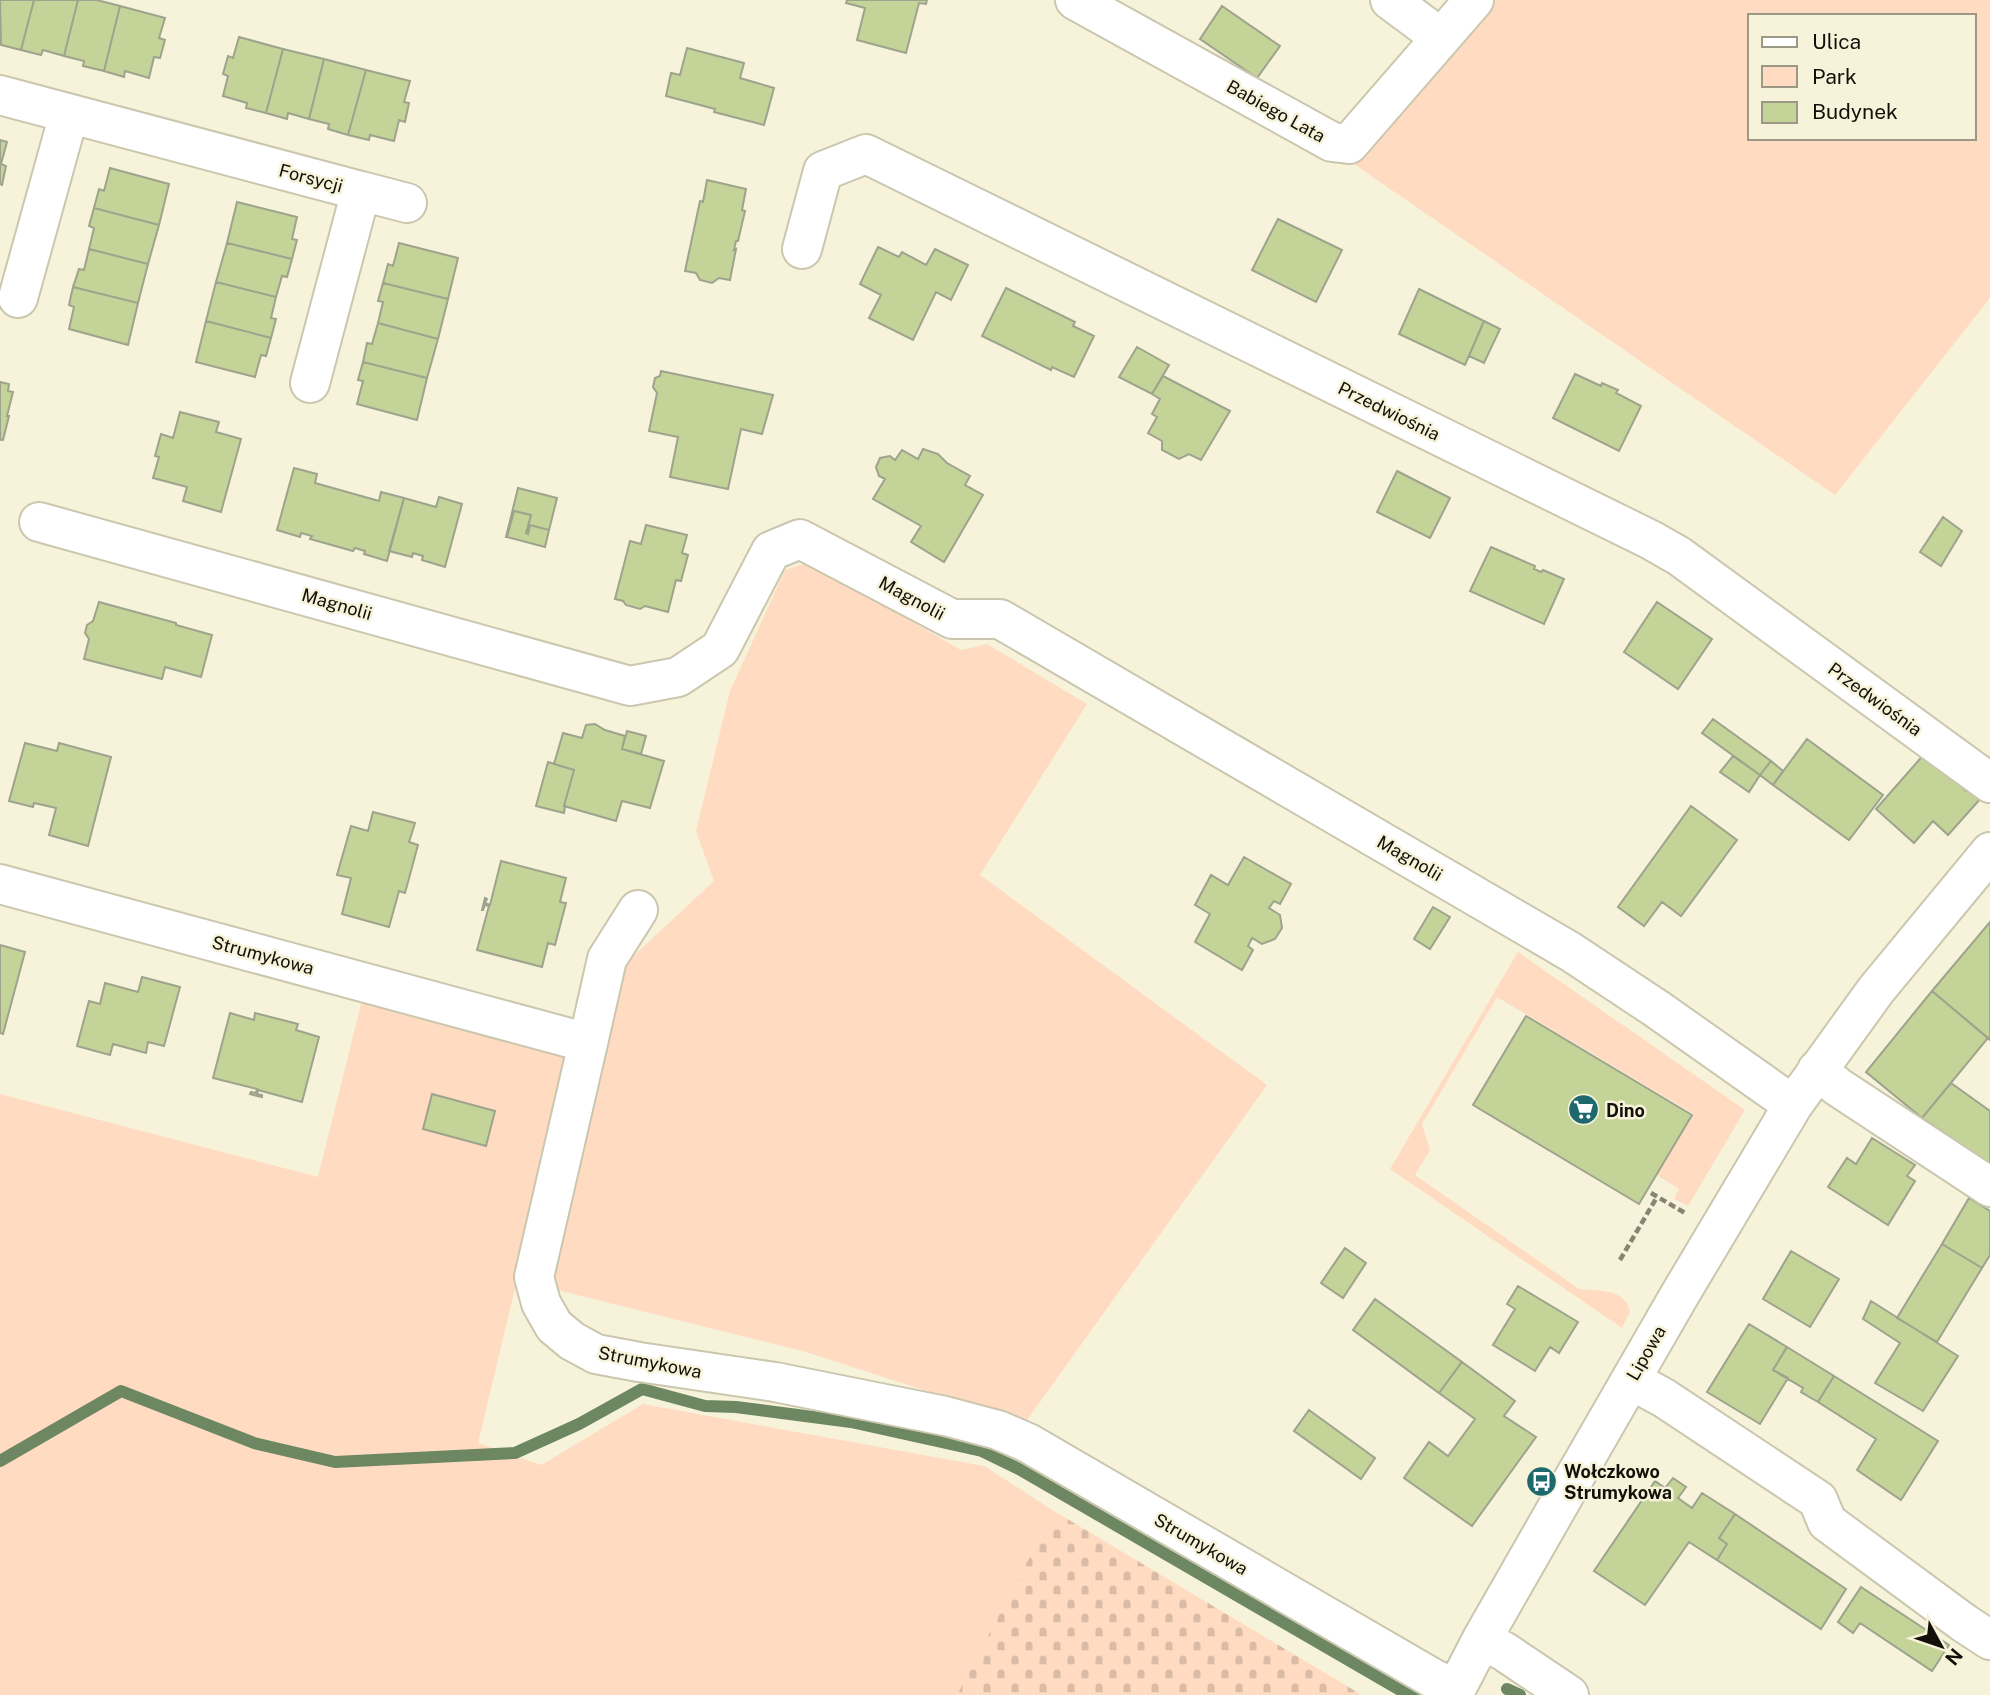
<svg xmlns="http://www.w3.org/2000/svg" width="1990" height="1695" font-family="'Public Sans',sans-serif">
<defs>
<pattern id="cemetery-stones" width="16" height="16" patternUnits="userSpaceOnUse" patternTransform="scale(1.75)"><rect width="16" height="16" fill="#ffdbc2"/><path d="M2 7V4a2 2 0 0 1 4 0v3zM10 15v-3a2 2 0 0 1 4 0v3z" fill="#dabba5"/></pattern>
</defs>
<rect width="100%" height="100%" fill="#f7f3da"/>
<path fill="#ffdbc2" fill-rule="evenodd" d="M1495,0h495v298l-155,197 -484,-333zM1750,16h224v122h-224z
M809,562l152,88 26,-6 100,60 -107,171 287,210 -242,338 -219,-71 -289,-72 -39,163 63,22 102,-61 341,62 70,45 -97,184h-957v-601l318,83 44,-177 241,65 25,-104 86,-80 -18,-50 34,-140 55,-121z
M1518,952l227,158 -57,96 -14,-7 5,-10 -22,-14 37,-61 -197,-117 -75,127 8,26 -15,25 164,114c19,2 47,-1 51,23l-8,16 -232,-159z"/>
<path fill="url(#cemetery-stones)" d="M1054,1511l308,184h-405z"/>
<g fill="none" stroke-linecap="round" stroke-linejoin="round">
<path stroke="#6c8762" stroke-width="12" d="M0,1461l121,-70 133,52 81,19 180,-9 64,-29 63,-35 63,17 31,1 115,15 131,29 37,18 388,225 7,1
M1507,1689l13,6"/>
</g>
<path fill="#c4d397" stroke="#9da38d" stroke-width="2" d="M0,0h34l-13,50 -20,-5z
M34,0h44l-14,56 -21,-6 -2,5 -20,-5z
M78,0h19l23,6 -16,65 -21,-5 1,-5 -20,-5z
M847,0h80l-1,4 -7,-1 -13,50 -49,-13 8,-32 -19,-5z
M120,6l45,12 -6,20 6,2 -5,18 -6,-1 -5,21 -24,-7 -1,6 -20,-6z
M1222,6l58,40 -23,32 -57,-39z
M239,37l44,12 -17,64 -20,-5 1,-5 -24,-7 5,-20 -5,-2 5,-18 5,2z
M687,48l57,15 -4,15 34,10 -10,37 -50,-13 1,-3 -49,-13 5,-23 9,2z
M283,49l41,10 -15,60 -21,-6 -1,6 -21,-6z
M324,59l42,11 -18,65 -20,-6 1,-5 -20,-5z
M366,70l44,11 -6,21 5,1 -4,19 -6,-2 -5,21 -24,-6 -1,5 -21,-5z
M0,140l7,2 -6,22 5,2 -4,19 -2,-1z
M110,168l59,16 -10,41 -65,-17 5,-19 5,2z
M707,180l39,9 -4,21 3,1 -7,30h-2l-2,9 2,-1 -6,31 -11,-2 -7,5 -12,-3 -4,-7 -11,-2 15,-70 3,1z
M237,202l60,15 -5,22 5,1 -5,19 -65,-16z
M94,208l65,17 -11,39 -59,-15 5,-21 -5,-2z
M1278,219l64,31 -26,52 -64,-32z
M227,243l65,16 -5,18 -5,-1 -6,21 -60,-15z
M399,243l59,15 -10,41 -65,-16 5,-19 5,2z
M878,247l21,10 3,-5 24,13 9,-16 33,16 -17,35 -15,-8 -23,48 -44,-22 12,-23 -21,-11z
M89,249l59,15 -10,39 -65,-16 6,-18 5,1z
M216,282l60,15 -5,21 5,1 -5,19 -65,-17z
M383,283l65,16 -10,40 -60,-16 5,-21 -5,-1z
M73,287l65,16 -10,42 -59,-16 5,-22 -5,-2z
M1006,288l69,34 -2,4 21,10 -20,41 -22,-10 -1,3 -69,-34z
M1419,289l65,32 -19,44 -66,-31z
M206,321l65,17 -5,18 -5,-1 -6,22 -59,-15z
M1484,321l16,8 -16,34 -15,-7z
M378,323l60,16 -11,39 -64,-16 4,-19 5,1z
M1137,347l32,18 -17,29 -33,-17z
M363,362l64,16 -10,42 -60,-16 6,-23 -5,-1z
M661,371l112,24 -11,39 -21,-5 -13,60 -58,-12 8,-40 -29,-6 8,-38 -4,-6 2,-9 5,-2z
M1575,374l26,12 1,-3 16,7 -2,3 25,13 -22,45 -66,-33z
M1163,376l67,35 -29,49 -12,-6 -10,5 -17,-9v-9l-14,-8 9,-16 -5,-3 8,-15 -8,-5z
M0,382l9,2 -1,7 5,1 -6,24h2l-6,24 -3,-1v2z
M180,412l39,10 -3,10 25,7 -20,73 -38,-11 4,-14 -34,-9 6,-21 -4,-1 6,-22 12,4z
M923,449l15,5 9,9 23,13 -5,9 18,10 -39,67 -33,-20 10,-16 -48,-27 12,-20 -6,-3 -3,-9 4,-9 10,-2 5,4 7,-10 16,9z
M294,468l23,6 -2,9 64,18 2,-9 23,6 -17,63 -23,-7 1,-3 -10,-3 -2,3 -43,-12 2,-3 -11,-3 -1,4 -23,-7z
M1397,471l53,27 -20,40 -53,-26z
M518,488l39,10 -8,32 -19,-5 -2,9 -2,-1 5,-18 -17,-4 -7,26h-1z
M439,497l23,7 -17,63 -23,-7 1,-4 -10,-3 -1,4 -23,-6 15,-53 32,9z
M514,511l17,4 -5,18 2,1 2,-9 19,5 -4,17 -38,-10z
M1943,517l19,14 -21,35 -21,-14z
M646,525l41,10 -5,18 6,2 -7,26 -5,-1 -8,32 -23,-6 -5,3 -14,-4 -3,-4 -8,-2 15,-58 11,3z
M1491,547l44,19 -1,3 7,3 2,-2 21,9 -20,45 -74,-33z
M99,602l77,21v2l36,10 -11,42 -36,-10 -3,12 -78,-20 5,-20 -4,-6 2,-8 6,-4z
M1657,602l55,37 -34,50 -54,-37z
M1713,719l58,42 -11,14 -58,-42z
M595,724l10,6 20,6 -3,13 42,12 -14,47 -28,-7 -6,20 -52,-15 10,-36 -20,-6 9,-31 19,5 4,-13z
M627,731l19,5 -5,18 -19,-5z
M1807,739l76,56 -34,45 -76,-55z
M25,743l32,8 2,-8 52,14 -23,89 -39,-11 7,-27 -22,-5 -1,4 -24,-6z
M1926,752l40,39 4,-6 12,12 -34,38 -15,-14 -19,22 -38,-34z
M1733,756l27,19 -11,17 -29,-20z
M1771,761l12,10 -10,14 -13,-10z
M548,762l26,8 -10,36h1l-1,7 -28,-7z
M1691,806l46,34 -56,76 -19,-14 -18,24 -26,-19z
M373,812l42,11 -6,19 9,3 -13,48 -6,-2 -10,36 -47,-13 9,-36 -14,-3 14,-49 17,5z
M1244,857l47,27 -11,20 -6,-3 -5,7 11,7 2,13 -7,11 -13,5 -10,-6 -4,8 5,4 -11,20 -47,-28 15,-28 -15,-9 16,-30 17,10z
M501,861l65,17 -6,24 6,1 -11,42 -7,-2 -6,24 -65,-17 12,-44 -4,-1 -2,5h-1l3,-12 2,1 -2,4 5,2z
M1433,907l17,10 -20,32 -16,-10z
M1990,922v118l-58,-49z
M0,945l25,7 -22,82 -3,-1z
M142,977l38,10 -16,59 -16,-4 -2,11 -33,-9 -3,11 -33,-9 12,-45 11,3 5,-21 33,9z
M1932,991l56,47 -66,80 -56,-46z
M230,1013l24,7 1,-7 43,11 -2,6 23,7 -17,65 -44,-12 -1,4 5,1v2l-5,-1 -7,-2 1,-2 5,1 1,-4 -44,-11z
M1526,1016l166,99 -53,89 -166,-99z
M1951,1083l39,28v53l-68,-46z
M432,1094l63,17 -9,35 -63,-17z
M1872,1138l43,27 -8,11 8,5 -27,44 -60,-38 19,-29 9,6z
M1969,1198l21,13v44l-8,13 -40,-24z
M1942,1244l40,24 -45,74 -40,-24z
M1345,1248l21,15 -23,35 -22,-15z
M1791,1251l48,28 -29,48 -47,-28z
M1518,1286l60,36 -19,31 -9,-6 -15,24 -42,-26 22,-36 -8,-5z
M1375,1299l87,63 -23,31 -86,-63z
M1871,1301l87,55 -35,55 -48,-28 25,-40 -37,-24z
M1749,1324l38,23 -14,23 15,8 -28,46 -53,-32z
M1787,1347l47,29 -16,26 -17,-10 2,-4 -30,-18z
M1462,1362l53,39 -11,15 32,21 -64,89 -68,-48 25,-36 19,14 27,-37 -36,-26z
M1834,1376l104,65 -37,59 -44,-30 19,-31 -58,-37z
M1309,1410l66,48 -14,21 -67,-48z
M1673,1478l13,9 -8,11 14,10 10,-15 33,21 -16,24 8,6 -10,16 -28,-18 -44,63 -51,-34 61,-90 10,7z
M1735,1514l111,75 -25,40 -104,-69 10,-16 -8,-6z
M1861,1587l88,58 -17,26 -72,-48 -7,10 -15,-11z"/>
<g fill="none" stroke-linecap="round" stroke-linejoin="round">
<defs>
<path id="minor" d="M1075,0l257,142 17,2 125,-144
M1390,0l51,38
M0,95l361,96 -51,192
M361,191l46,12
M802,249l21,-78 43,-17 785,386 28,16 311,227
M18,298l51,-184
M39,522l591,164 48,-9 42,-28 51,-98 29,-12 152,80h48l571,333 86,57 136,96
M0,884l588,159 -54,234 7,26 13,23 18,15 24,13 43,8 136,20 170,34 53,14 30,13 406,236 22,9
M588,1043l19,-84 31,-49
M1817,1070l21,17 152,100
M1631,1380l33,18 154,102 9,22 137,101 26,17
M1482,1639l23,13 64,43
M1453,1695l29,-56 84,-147 113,-196 114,-191 83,-115 114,-138"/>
</defs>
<use href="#minor" stroke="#cbc7af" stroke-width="42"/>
<path stroke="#878473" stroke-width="4.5" stroke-dasharray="7 3.5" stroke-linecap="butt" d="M1651,1193l34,20
M1620,1260l37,-63"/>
<use href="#minor" stroke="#fff" stroke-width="38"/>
</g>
<defs>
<symbol id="supermarket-disc" viewBox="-11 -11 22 22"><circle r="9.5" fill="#1d696e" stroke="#f7f3da"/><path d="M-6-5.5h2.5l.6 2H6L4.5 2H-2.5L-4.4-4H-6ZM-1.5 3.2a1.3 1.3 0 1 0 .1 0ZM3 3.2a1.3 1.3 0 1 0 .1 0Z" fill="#fff"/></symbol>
<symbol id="bus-disc" viewBox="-11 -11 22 22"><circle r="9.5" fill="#1d696e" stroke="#f7f3da"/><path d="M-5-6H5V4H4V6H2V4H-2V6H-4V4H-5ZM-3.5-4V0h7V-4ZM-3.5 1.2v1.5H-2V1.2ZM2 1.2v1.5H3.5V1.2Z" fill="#fff"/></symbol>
</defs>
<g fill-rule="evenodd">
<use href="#supermarket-disc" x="1566" y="1092" width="35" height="35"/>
<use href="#bus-disc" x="1524" y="1464" width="35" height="35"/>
</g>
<g text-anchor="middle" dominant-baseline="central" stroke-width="5" stroke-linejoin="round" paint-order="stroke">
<g font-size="18" fill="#121008" stroke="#f7f3da">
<text transform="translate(1276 111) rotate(29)">Babiego Lata</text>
<text transform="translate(311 178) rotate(15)">Forsycji</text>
<text transform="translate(1389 411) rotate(26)">Przedwiośnia</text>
<text transform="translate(912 598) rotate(28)">Magnolii</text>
<text transform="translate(337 604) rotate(16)">Magnolii</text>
<text transform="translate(1875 699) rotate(36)">Przedwiośnia</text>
<text transform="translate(1410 858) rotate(30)">Magnolii</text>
<text transform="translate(263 955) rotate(15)">Strumykowa</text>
<text transform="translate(1646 1353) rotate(-60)">Lipowa</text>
<text transform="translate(650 1362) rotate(11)">Strumykowa</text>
<text transform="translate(1201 1544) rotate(30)">Strumykowa</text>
</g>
<g font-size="18" font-weight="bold" fill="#121008" stroke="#f7f3da" text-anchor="start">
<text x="1606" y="1110">Dino</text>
<text x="1564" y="1471">Wołczkowo<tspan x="1564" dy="21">Strumykowa</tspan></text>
</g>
</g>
<rect x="1748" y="14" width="228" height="126" fill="#f7f3da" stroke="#9b9886" stroke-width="2"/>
<rect x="1762" y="37" width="35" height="10" fill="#ffffff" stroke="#9b9886" stroke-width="2"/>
<text x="1812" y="49" font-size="21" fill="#121008">Ulica</text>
<rect x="1762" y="66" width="35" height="21" fill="#ffdbc2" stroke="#9b9886" stroke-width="2"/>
<text x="1812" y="84" font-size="21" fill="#121008">Park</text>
<rect x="1762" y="102" width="35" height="21" fill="#c4d397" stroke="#9b9886" stroke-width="2"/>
<text x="1812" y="119" font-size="21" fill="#121008">Budynek</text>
<g transform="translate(1941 1646) rotate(130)" stroke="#f7f3da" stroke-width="5" paint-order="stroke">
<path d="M0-5L12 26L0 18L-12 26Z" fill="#121008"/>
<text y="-10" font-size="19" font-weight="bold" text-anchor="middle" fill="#121008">N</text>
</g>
</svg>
